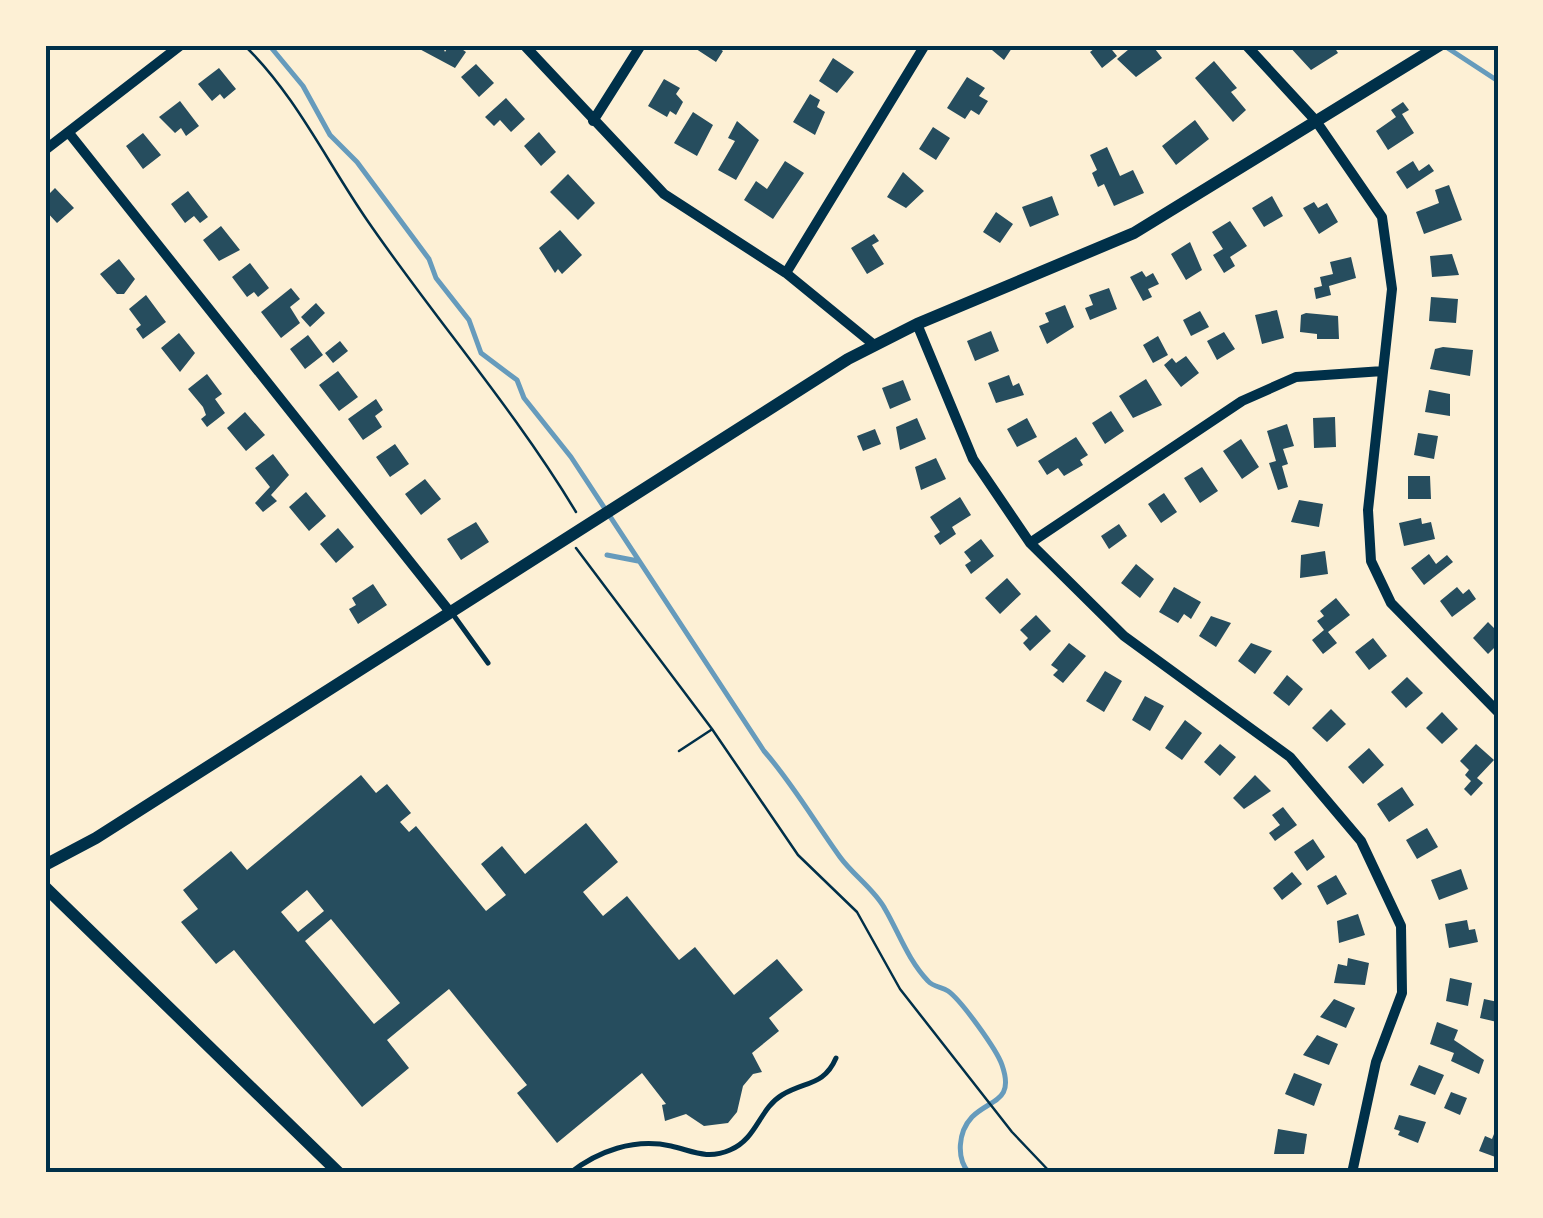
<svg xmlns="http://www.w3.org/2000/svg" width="1543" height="1218" font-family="'Alegreya Sans',sans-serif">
<rect width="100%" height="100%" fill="#fdf0d5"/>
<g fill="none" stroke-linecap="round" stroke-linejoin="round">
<path stroke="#669bbc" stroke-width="5" d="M269,45l34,41 27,49 27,27 72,97 7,19 33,42 12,33 36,27 7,18 47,59 193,294c29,33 50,70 76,106 13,18 35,33 45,52 14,24 23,51 43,72 5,6 14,6 20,10 13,9 49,59 54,74 13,37 -12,34 -30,52 -14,15 -16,41 -3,56
M1443,45l55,36
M607,555l31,6"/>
</g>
<path fill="#264d5e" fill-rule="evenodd" d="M412,45h30l3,7 4,-7h7l10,7 -11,16z
M690,45h24l9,6 -7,11z
M986,45h28l-10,15z
M1099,45h9l9,11 -15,12 -12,-16z
M1134,45h18l10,13 -26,19 -19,-18z
M1288,45h45l5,8 -27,17z
M833,58l21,14 -17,21 -18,-12z
M1214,61l23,27 -6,4 15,18 -13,12 -38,-44z
M476,64l18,19 -15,14 -18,-20z
M219,68l17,21 -12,10 -4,-5 -8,7 -14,-17z
M967,77l18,11 -6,8 9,5 -9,14 -8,-5 -6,9 -18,-11z
M664,79l16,9 -4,6 7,8 -7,13 -6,-4 -3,6 -19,-11z
M810,94l10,6 -3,7 8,5 -10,23 -22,-13z
M506,98l19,21 -14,13 -11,-12 -6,6 -9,-9z
M180,101l19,25 -13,10 -5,-8 -6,5 -16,-16z
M1403,102l6,8 -7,4 12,19 -26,17 -12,-19 20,-14 -5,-7z
M693,112l20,13 -16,31 -23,-13z
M1195,120l14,19 -33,26 -14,-19z
M737,121l22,19 -23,40 -18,-10 17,-29 -7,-3z
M933,127l17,11 -14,22 -17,-11z
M539,132l17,20 -15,14 -17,-20z
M143,133l18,22 -18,14 -17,-23z
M1107,147l13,29 13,-6 11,23 -30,13 -10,-22 -6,3 -6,-14 5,-3 -7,-15z
M785,161l19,12 -31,46 -29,-19 12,-19 11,8z
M1413,161l6,10 10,-7 5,7 -27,18 -11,-17z
M903,172l21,19 -18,17 -19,-11z
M568,174l27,29 -17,17 -28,-28z
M1449,185l13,35 -38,14 -8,-22 23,-9 -4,-13z
M55,188l19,20 -17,15 -12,-13v-12z
M188,191l20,26 -8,6 -6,-7 -9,7 -14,-19z
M1052,196l7,19 -29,12 -8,-20z
M1272,196l11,20 -19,11 -12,-19z
M1314,202l4,6 9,-5 11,19 -19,12 -16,-26z
M996,212l17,12 -13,19 -17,-11z
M1230,221l17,25 -17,11 5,9 -11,7 -11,-18 10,-6 -11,-17z
M221,226l19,24 -21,11 -16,-21z
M560,230l22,25 -20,19 -4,-5 -3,4 -16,-25z
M874,234l5,7 -7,4 12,19 -17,10 -16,-26z
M1190,242l12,28 -16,10 -15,-26z
M1452,254l7,21 -27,2 -2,-21z
M1351,257l5,21 -27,8 2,9 -15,4 -2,-11 8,-2 -2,-9 13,-3 -3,-12z
M119,259l16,20 -11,15h-7l-17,-20z
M250,263l19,25 -11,9 -4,-5 -7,5 -15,-20z
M1142,271l4,6 7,-4 6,11 -11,5 4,8 -9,4 -13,-24z
M291,288l9,11 -10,8 10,16 -19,15 -20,-26z
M1109,288l8,21 -27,11 -5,-12 8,-3 -4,-10z
M146,295l20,27 -23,17 -7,-10 5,-4 -12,-16z
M1431,297l27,2 -2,24 -27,-2z
M316,303l9,10 -15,14 -9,-10z
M1065,305l9,22 -27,17 -8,-18 10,-4 -4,-9z
M1277,310l7,28 -22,6 -7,-29z
M1200,311l9,16 -18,9 -8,-16z
M1306,313l32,3 1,23h-22v-5l-17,-2 1,-17z
M991,331l8,20 -24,10 -8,-20z
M1224,332l11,17 -18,11 -10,-19z
M179,333l16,20 -15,19 -19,-24z
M308,335l15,20 -18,14 -15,-20z
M1158,336l10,19 -15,8 -10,-18z
M340,341l8,10 -15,12 -8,-10z
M1443,347l30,3 -3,26 -40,-7 5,-20z
M1186,356l13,17 -18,14 -17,-22 8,-7 4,5z
M338,371l20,26 -19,14 -20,-26z
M207,374l15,20 -7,5 10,14 -18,14 -6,-8 5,-4 -3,-8 -15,-18z
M1009,375l4,11 6,-3 5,12 -28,8 -8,-20z
M1146,379l16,26 -29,13 -14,-22z
M903,380l8,20 -21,9 -8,-21z
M1429,390l21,4v22l-25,-4z
M376,399l7,11 -8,6 7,11 -19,13 -15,-21z
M1111,411l13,20 -19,13 -13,-21z
M245,412l20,23 -19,16 -19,-23z
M1335,417l1,30 -22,1 -1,-30z
M917,418l9,21 -26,11 -4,-23z
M1027,418l10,19 -20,10 -10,-18z
M1287,424l7,22 -11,3 5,15 -6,2 6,21 -10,3 -9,-27 7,-2 -9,-30z
M875,429l6,15 -18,7 -6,-15z
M1418,433l20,3 -4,23 -20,-4z
M1076,437l12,18 -8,5 3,5 -19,11 -6,-8 -11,7 -9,-14z
M1241,439l18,28 -17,12 -19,-28z
M395,444l14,20 -19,13 -14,-20z
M273,454l16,21 -18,20 6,6 -14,11 -8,-9 15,-16 -15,-19z
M936,458l10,21 -25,11 -6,-23z
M1202,467l16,24 -18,12 -16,-25z
M1408,476h22l1,23h-23z
M425,479l16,20 -20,16 -16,-21z
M306,492l20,24 -17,15 -20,-24z
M1164,493l13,19 -16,11 -13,-19z
M960,497l11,18 -19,12 4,7 -16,11 -6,-9 6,-4 -10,-15z
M1299,500l24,4 -4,23 -28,-5z
M1421,518l1,6 9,-2 4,17 -31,7 -5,-23z
M476,522l13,20 -28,18 -14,-21z
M1119,524l8,12 -18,13 -8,-13z
M338,528l16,19 -18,16 -16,-19z
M981,539l13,17 -23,18 -6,-9 6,-4 -7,-9z
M1325,551l3,23 -28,4 1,-23z
M1429,554l7,10 11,-9 6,7 -29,23 -13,-17z
M1136,564l18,15 -14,19 -19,-15z
M1007,578l14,16 -21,20 -15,-16z
M373,584l14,21 -29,19 -9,-15 7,-4 -4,-7z
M1174,587l27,15 -10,17 -7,-5 -6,9 -19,-11z
M1457,587l6,7 6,-5 7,10 -24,18 -12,-16z
M1336,598l14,17 -22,17 9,11 -14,11 -11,-14 12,-10 -7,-9 7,-5 -4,-5z
M1036,615l15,16 -21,20 -7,-8 5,-5 -8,-8z
M1211,616l20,7 -15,24 -17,-11z
M1488,622l10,10v12l-10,10 -15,-16z
M1373,638l14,18 -18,14 -14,-18z
M1069,643l17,13 -23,27 -10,-8 5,-5 -7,-5z
M1251,643l21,8 -17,23 -17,-13z
M1105,671l17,10 -18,31 -18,-11z
M1287,675l16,14 -14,17 -16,-13z
M1407,677l16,16 -17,15 -15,-16z
M1145,696l19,10 -14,25 -18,-11z
M1331,709l15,15 -19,18 -15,-14z
M1442,712l16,17 -16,15 -16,-16z
M1185,720l17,13 -20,27 -17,-12z
M1220,744l16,13 -16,19 -16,-14z
M1476,744l18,16 -17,18 6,5 -12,13 -7,-7 7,-8 -6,-6 4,-5 -9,-9z
M1369,748l15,17 -21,19 -15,-17z
M361,775l15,18 11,-9 24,29 -11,9 9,10 7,-6 70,85 20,-16 -25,-31 21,-18 23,28 61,-51 32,39 -35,30 20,24 24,-20 52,64 16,-13 39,48 43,-36 26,31 -34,28 10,13 -27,22 10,19 -9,2 -10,12 -6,26 -9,11 -24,3 -18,-12 -21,7 -3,-16 4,-1 -24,-31 -85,70 -40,-50 10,-8 -78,-96 -62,51 22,28 -47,39 -128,-157 -18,14 -35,-42 17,-13 -15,-19 48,-39 16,19zM307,890l17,21 -26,21 -17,-20zM331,919l69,84 -26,21 -69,-83z
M1255,775l16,16 -27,18 -11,-11z
M1402,787l12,18 -25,17 -12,-18z
M1283,807l14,18 -22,16 -6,-8 11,-8 -8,-10z
M1427,828l11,19 -21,12 -11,-19z
M1313,839l12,18 -18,14 -13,-19z
M1461,869l7,20 -29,11 -8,-20z
M1292,872l10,12 -20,16 -9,-12z
M1336,875l11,19 -20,11 -10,-19z
M1358,914l7,21 -26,8 -2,-22z
M1467,920l2,10 6,-1 3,13 -29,6 -4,-24z
M1348,958l21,5 -4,22 -31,-2 4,-19 9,2z
M1450,978l22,5 -4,23 -22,-5z
M1334,999l21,9 -9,20 -26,-11z
M1484,999l14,3 -1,20 -17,-4z
M1437,1022l21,8 -4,10 30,20 -5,14 -28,-13 3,-8 -24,-9z
M1317,1035l21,9 -9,21 -26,-10z
M1419,1065l25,10 -9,20 -25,-10z
M1294,1073l28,11 -8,22 -29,-12z
M1451,1092l16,6 -7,17 -16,-7z
M1399,1115l27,7 -8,21 -20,-8 2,-4 -6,-2z
M1278,1129l29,5 -3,20h-30z
M1494,1134l4,2v22l-19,-7 6,-15 7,3z"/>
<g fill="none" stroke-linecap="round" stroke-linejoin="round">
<path stroke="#003049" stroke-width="2.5" d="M244,45c51,49 83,117 123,175 68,99 147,189 209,292
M576,548l136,181 86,126 59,57 43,77 112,143 39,41
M679,751l32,-21"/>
<path stroke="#003049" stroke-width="5" d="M452,613l36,50
M570,1173c28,-22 64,-35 101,-27 22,5 36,14 59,4 27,-11 29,-41 52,-55 23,-14 42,-9 54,-37"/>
<path stroke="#003049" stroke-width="10" d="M524,45l140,149 122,79 87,71
M1246,45l70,76 66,96 10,72 -24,221 3,51 20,42 107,109
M593,121l48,-76
M69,133l381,479
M45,150l136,-105
M786,273l139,-228
M917,324l56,135 57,84 94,93 166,121 71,84 40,85 1,67 -26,69 -24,111
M1030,543l212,-142 54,-24 87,-6"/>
<path stroke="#003049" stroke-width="12" d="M45,865l51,-27 752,-479 69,-35 217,-91 306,-188
M45,887l294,286"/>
</g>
<rect width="1543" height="1218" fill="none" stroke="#fdf0d5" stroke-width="95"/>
<rect x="48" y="48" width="1448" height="1122" fill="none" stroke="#003049" stroke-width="4"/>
</svg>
